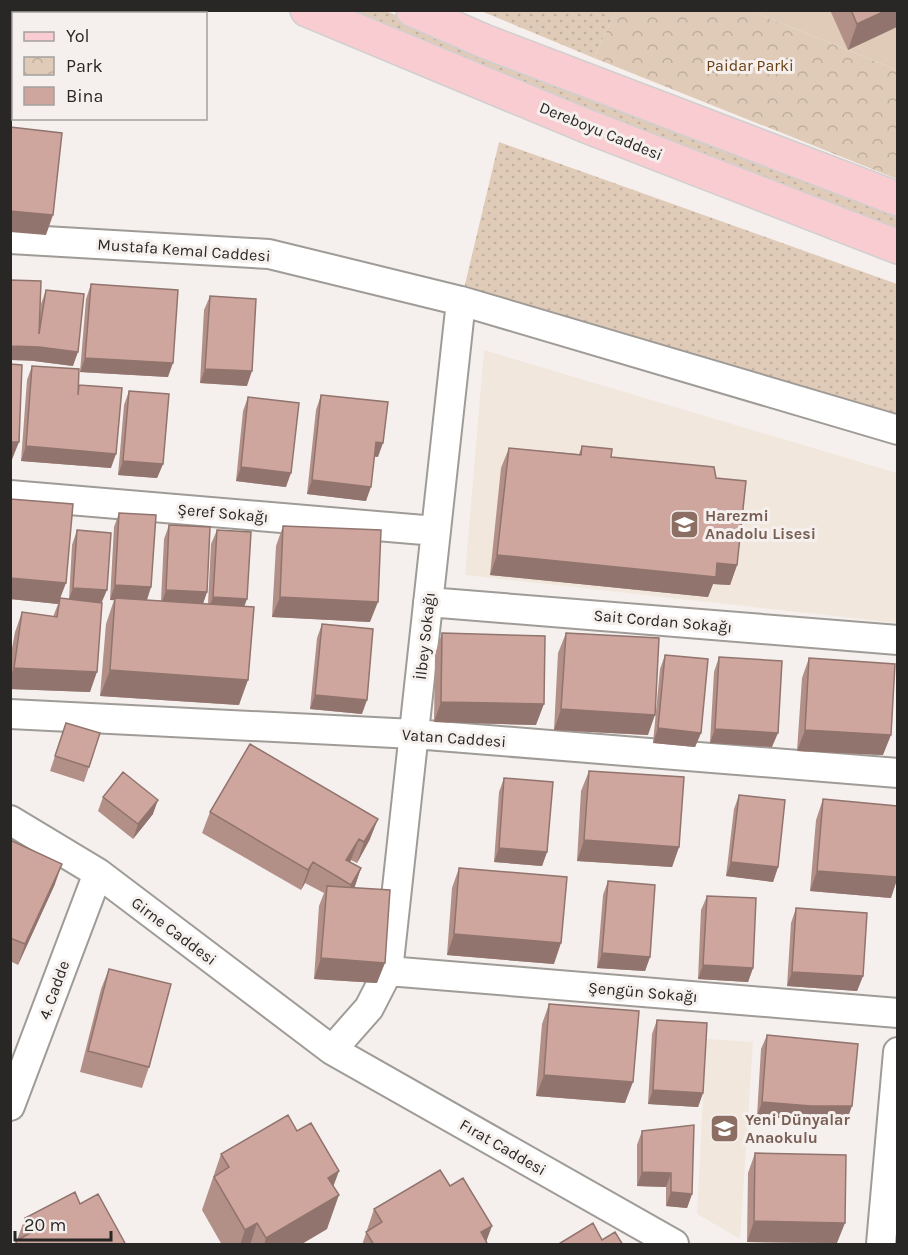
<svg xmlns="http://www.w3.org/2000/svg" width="908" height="1255" font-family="Karla,sans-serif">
<defs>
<pattern id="grass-dots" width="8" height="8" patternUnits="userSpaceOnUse" patternTransform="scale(1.5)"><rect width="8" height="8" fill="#e0cbb8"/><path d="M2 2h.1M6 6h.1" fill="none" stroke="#c0ae9e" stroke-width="1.8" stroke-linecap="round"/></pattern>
<pattern id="park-crowns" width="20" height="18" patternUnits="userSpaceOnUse" patternTransform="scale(1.5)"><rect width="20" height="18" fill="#e0cbb8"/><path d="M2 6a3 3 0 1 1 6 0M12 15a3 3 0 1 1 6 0" fill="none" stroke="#c0ae9e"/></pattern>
</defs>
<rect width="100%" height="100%" fill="#f5f0ed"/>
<path fill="#f1e7dd" d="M484,350l413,123v150l-432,-48z
M706,1039l47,3 -13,197 -43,-25z"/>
<path fill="url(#grass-dots)" d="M350,11h36l511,202v15l-265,-102z
M481,11h135l-22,47z
M499,142l398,142v132l-436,-115z"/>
<path fill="url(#park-crowns)" d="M616,11h135l146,59v109l-303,-121z"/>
<path fill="#e0cbb8" d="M751,11h146v59z"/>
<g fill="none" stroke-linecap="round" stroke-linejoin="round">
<defs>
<path id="minor" d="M10,239l259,15 192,47 437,129
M10,495l426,36
M428,602l470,38
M10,714l404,20 484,39
M10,820l88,53 234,177 342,194
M388,971l510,42
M332,1050l37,-42 19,-37 73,-670
M10,1106l88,-233
M881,1244l17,-192"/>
<path id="primary" d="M307,10l279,116 312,121
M413,10l71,31 414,158"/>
</defs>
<use href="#minor" stroke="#9f9b97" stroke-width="32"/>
<use href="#primary" stroke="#d0cfcf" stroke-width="36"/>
<use href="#minor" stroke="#fff" stroke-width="28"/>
<use href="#primary" stroke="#f8ccd0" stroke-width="33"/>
</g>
<path fill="#b28f87" d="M830,10h67l-49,40z
M91,284l77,93 -88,-5 6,-73z
M46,290l27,76 -39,-5 7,-57z
M210,296l37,90 -47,-3 4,-73z
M32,366l46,21 33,81 -90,-7 6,-81z
M129,391l34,73 -6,14 -39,-3 6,-70z
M321,395l57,62 -4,-1 -8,45 -59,-7 9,-84z
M248,397l38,90 -50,-6 7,-70z
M582,446l29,11 126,108 -7,20 -17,-1 -5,13 -218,-22 11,-107 8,-20 70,6z
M10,499l50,99 9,1 3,-54 5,-15 25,73 -12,89 -80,-3v-30l5,-27 7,-20 31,5 5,-13 -48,-5z
M119,513l32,74 -4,13 14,1 3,-62 5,-14 38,67 -4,12h5l3,-60 6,-14 27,77 -5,98 -139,-9 6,-72 8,-24h-4l4,-73z
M283,526l87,96 -98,-5 4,-71z
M322,624l40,90 -52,-5 7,-71z
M442,633l94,92 -102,-3 1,-68z
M566,633l82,102 -94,-5 4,-77z
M665,655l36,78 -6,14 -42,-4 7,-74z
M719,657l53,90 -62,-4 4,-71z
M809,658l74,97 -86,-4 5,-73z
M66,723l23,44 -5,15 -34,-11z
M589,771l90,76 -7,20 -95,-6 4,-70z
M504,778l43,74 -5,14 -48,-4 5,-70z
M739,795l39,72 -5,15 -47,-6 8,-67z
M103,797l50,17 -20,25 -35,-28z
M823,799l68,99 -81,-7 6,-71z
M210,812l160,27 -13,24 -6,-3 -1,2 11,6 -7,20 23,95 -63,-4 5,-73 5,-13 -19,-10 -4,7 -99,-57z
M10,840l45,44 -37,81 -8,-4z
M459,868l95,96 -107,-9 5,-67z
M608,881l42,76 -5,14 -48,-3 6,-73z
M707,896l46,72 -5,14 -50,-3 3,-69z
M796,908l67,68 -6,15 -70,-5 4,-63z
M109,969l40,98 -7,21 -62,-16 21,-83z
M549,1004l76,99 -89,-7 6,-72z
M657,1020l46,73 -5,14 -50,-3 4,-70z
M767,1035l80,85h-41l-49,-4 4,-67z
M642,1131l50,63 -5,14 -21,-2v-19l-29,-1v-41z
M755,1153l82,90 -90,-1 1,-69z
M221,1154l113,33 -7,42 -27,16h-78l-20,-35z
M450,1186l38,59h-126l12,-36z
M80,1204l46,41h-112l2,-4 1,-1 8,-22z"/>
<path fill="#91746e" d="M887,10h10v17l-49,23 9,-26z
M10,211l43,4 -7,20 -36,-3z
M10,346l29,1 39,5 -5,14 -39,-5 -24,-1z
M85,358l88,5 -5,14 -88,-5z
M205,369l47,2 -5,15 -47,-3z
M10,442h9l-8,20h-1z
M376,442l7,1 -5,14 -7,-1z
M26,446l90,8 -5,14 -90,-7z
M123,461l40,3 -6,14 -39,-3z
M241,467l50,6 -5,14 -50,-6z
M312,480l59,7 -5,14 -59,-7z
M497,555l220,8 20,2 -7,20 -17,-1 -5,13 -218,-22z
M10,578l56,5 -8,21 -48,-5z
M115,585l36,2 -5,15 -36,-2z
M73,588l34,2 -6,14 -33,-2z
M166,590l41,2 -5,14 -41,-1z
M213,597l34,2 -5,14 -34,-2z
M280,597l98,5 -8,20 -98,-5z
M14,668l83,4 -7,20 -80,-3v-12z
M110,670l138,10 -9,25 -139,-9z
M315,695l52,5 -5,14 -52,-5z
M441,702l103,2 -8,21 -102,-3z
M561,709l94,6 -7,20 -94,-5z
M658,728l43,5 -6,14 -42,-4z
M715,729l63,4 -6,14 -62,-4z
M805,730l86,5 -8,20 -86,-4z
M158,800l-5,14 -20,25 5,-15z
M378,819l-8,20 -13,24 7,-21z
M359,839l-8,21 -12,20 7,-20z
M584,840l95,7 -7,20 -95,-6z
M499,848l48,4 -5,14 -48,-4z
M313,862l-8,21 -4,7 7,-20z
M731,862l47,5 -5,15 -47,-6z
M62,864l-7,20 -37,81 7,-21z
M361,868l-7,21 -10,16 7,-20z
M817,871l80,6v3l-6,18 -81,-7z
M454,934l107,9 -7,21 -107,-9z
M602,953l48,4 -5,14 -48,-3z
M321,958l64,5 -8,20 -63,-4z
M703,965l50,3 -5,14 -50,-3z
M792,972l71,4 -6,15 -70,-5z
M544,1075l89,7 -8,21 -89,-7z
M653,1090l50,3 -5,14 -50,-3z
M762,1102l90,4 -5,14h-41l-49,-4z
M339,1171l-11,30 11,-6 -12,34 -27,16h-36l2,-7 62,-60z
M642,1172l29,1 -5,14 -29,-1z
M671,1192l21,2 -5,14 -21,-2z
M754,1221l91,2 -8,20 -90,-1z
M257,1223l-7,22h-10l5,-15z
M492,1226l-7,19 -4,-13z"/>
<path fill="#cfa69d" stroke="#91746e" stroke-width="1.5" d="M851,10h36l-30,14z
M10,127l52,6 -9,82 -43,-4z
M10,280l31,1 -2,53 7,-44 38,4 -6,58 -39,-5 -29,-1z
M91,284l87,6 -5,73 -88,-5z
M210,296l46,3 -4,72 -47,-2z
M10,364l12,1 -3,77h-9z
M32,366l47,3 -1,26 1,-10 43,3 -6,66 -90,-8z
M129,391l40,3 -6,70 -40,-3z
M321,395l67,7 -5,41 -7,-1 -5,45 -59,-7z
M248,397l51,6 -8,70 -50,-6z
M582,446l30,3 -1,8 103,10 2,11 30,3 -9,84 -20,-2 -1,14 -219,-22 12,-107 72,7z
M10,499l63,5 -7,79 -56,-5z
M119,513l37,2 -5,72 -36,-2z
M169,525l41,2 -3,65 -41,-2z
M283,526l98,4 -3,72 -98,-5z
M77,530l34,3 -4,57 -34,-2z
M217,530l34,2 -4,67 -34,-2z
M60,598l42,5 -5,69 -83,-4 8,-56 35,5z
M115,598l139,9 -6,73 -138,-10z
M322,624l51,5 -6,71 -52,-5z
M442,633l103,3 -1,68 -103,-2z
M566,633l93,5 -4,77 -94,-6z
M665,655l43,4 -7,74 -43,-5z
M719,657l63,4 -4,72 -63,-4z
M809,658l86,6 -4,71 -86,-5z
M66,723l34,10 -11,34 -34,-11z
M250,744l128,75 -14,23 -5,-3 -13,21 15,8 -10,17 -38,-23 -5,8 -98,-58z
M589,771l95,6 -5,70 -95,-7z
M123,772l35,28 -20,24 -35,-27z
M504,778l49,4 -6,70 -48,-4z
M739,795l46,5 -7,67 -47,-5z
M823,799l74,7v71l-80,-6z
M10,840l52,24 -37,80 -15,-6z
M459,868l108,9 -6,66 -107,-9z
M608,881l47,4 -5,72 -48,-4z
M327,886l63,4 -5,73 -64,-5z
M707,896l49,2 -3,70 -50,-3z
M796,908l71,5 -4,63 -71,-4z
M109,969l62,15 -22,83 -61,-16z
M549,1004l90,7 -6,71 -89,-7z
M657,1020l50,3 -4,70 -50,-3z
M767,1035l91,9 -6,62h-41l-49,-4z
M288,1115l9,16 14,-8 28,48 -11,7 11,17 -73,43 -9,-15 -12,7 -31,-53 15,-10 -8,-13z
M694,1125l-2,69 -21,-2v-19l-29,-1v-41z
M755,1153l91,2 -1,68 -91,-2z
M440,1170l10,16 13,-8 29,48 -11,6 7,13h-114l-8,-13 16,-10 -8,-13z
M75,1192l5,12 18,-10 28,51h-109l-1,-4 16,-9 -7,-14z
M593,1223l9,17 13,-8 8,13h-66z"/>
<defs>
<symbol id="school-square" viewBox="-11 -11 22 22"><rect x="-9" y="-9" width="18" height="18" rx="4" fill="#8d6e63" stroke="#f5f0ed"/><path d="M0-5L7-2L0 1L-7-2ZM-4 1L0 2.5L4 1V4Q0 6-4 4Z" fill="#fff"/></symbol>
</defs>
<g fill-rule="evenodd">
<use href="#school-square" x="668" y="508" width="33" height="33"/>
<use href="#school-square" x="708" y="1112" width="33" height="33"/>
</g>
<g text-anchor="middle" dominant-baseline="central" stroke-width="6" stroke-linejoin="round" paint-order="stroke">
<g font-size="16" fill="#683f13" stroke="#f5f0ed">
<text x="750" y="65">Paidar Parki</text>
</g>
<g font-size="16" fill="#292726" stroke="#f5f0ed">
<text transform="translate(601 131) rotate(22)">Dereboyu Caddesi</text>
<text transform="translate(184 250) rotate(4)">Mustafa Kemal Caddesi</text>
<text transform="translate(223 513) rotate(5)">Şeref Sokağı</text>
<text transform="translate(663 621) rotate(5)">Sait Cordan Sokağı</text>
<text transform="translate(425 636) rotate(-84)">İlbey Sokağı</text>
<text transform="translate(454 738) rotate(4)">Vatan Caddesi</text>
<text transform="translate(174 931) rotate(37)">Girne Caddesi</text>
<text transform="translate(54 990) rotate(-70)">4. Cadde</text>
<text transform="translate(643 992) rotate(5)">Şengün Sokağı</text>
<text transform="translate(503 1147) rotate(30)">Fırat Caddesi</text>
</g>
<g font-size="16" font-weight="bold" fill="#785e54" stroke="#f5f0ed" text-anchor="start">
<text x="705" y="515">Harezmi<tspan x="705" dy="18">Anadolu Lisesi</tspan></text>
<text x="745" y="1119">Yeni Dünyalar<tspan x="745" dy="18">Anaokulu</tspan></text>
</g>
</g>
<rect width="908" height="1255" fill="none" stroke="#292726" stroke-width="24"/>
<rect x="12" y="12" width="195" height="108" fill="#f5f0ed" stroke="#a3a09d" stroke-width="1.5"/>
<rect x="24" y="32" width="30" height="9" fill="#f8ccd0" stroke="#a3a09d" stroke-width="1.5"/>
<text x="66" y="42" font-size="18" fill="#292726">Yol</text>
<rect x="24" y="57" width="30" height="18" fill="url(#park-crowns)" stroke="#a3a09d" stroke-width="1.5"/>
<text x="66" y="72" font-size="18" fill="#292726">Park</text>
<rect x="24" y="87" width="30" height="18" fill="#cfa69d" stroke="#a3a09d" stroke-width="1.5"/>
<text x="66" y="102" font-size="18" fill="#292726">Bina</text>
<path d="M15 1231v9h96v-9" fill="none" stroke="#292726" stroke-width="3"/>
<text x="24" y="1231" font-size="18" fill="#292726" stroke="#f5f0ed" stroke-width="4.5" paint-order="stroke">20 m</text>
</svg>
